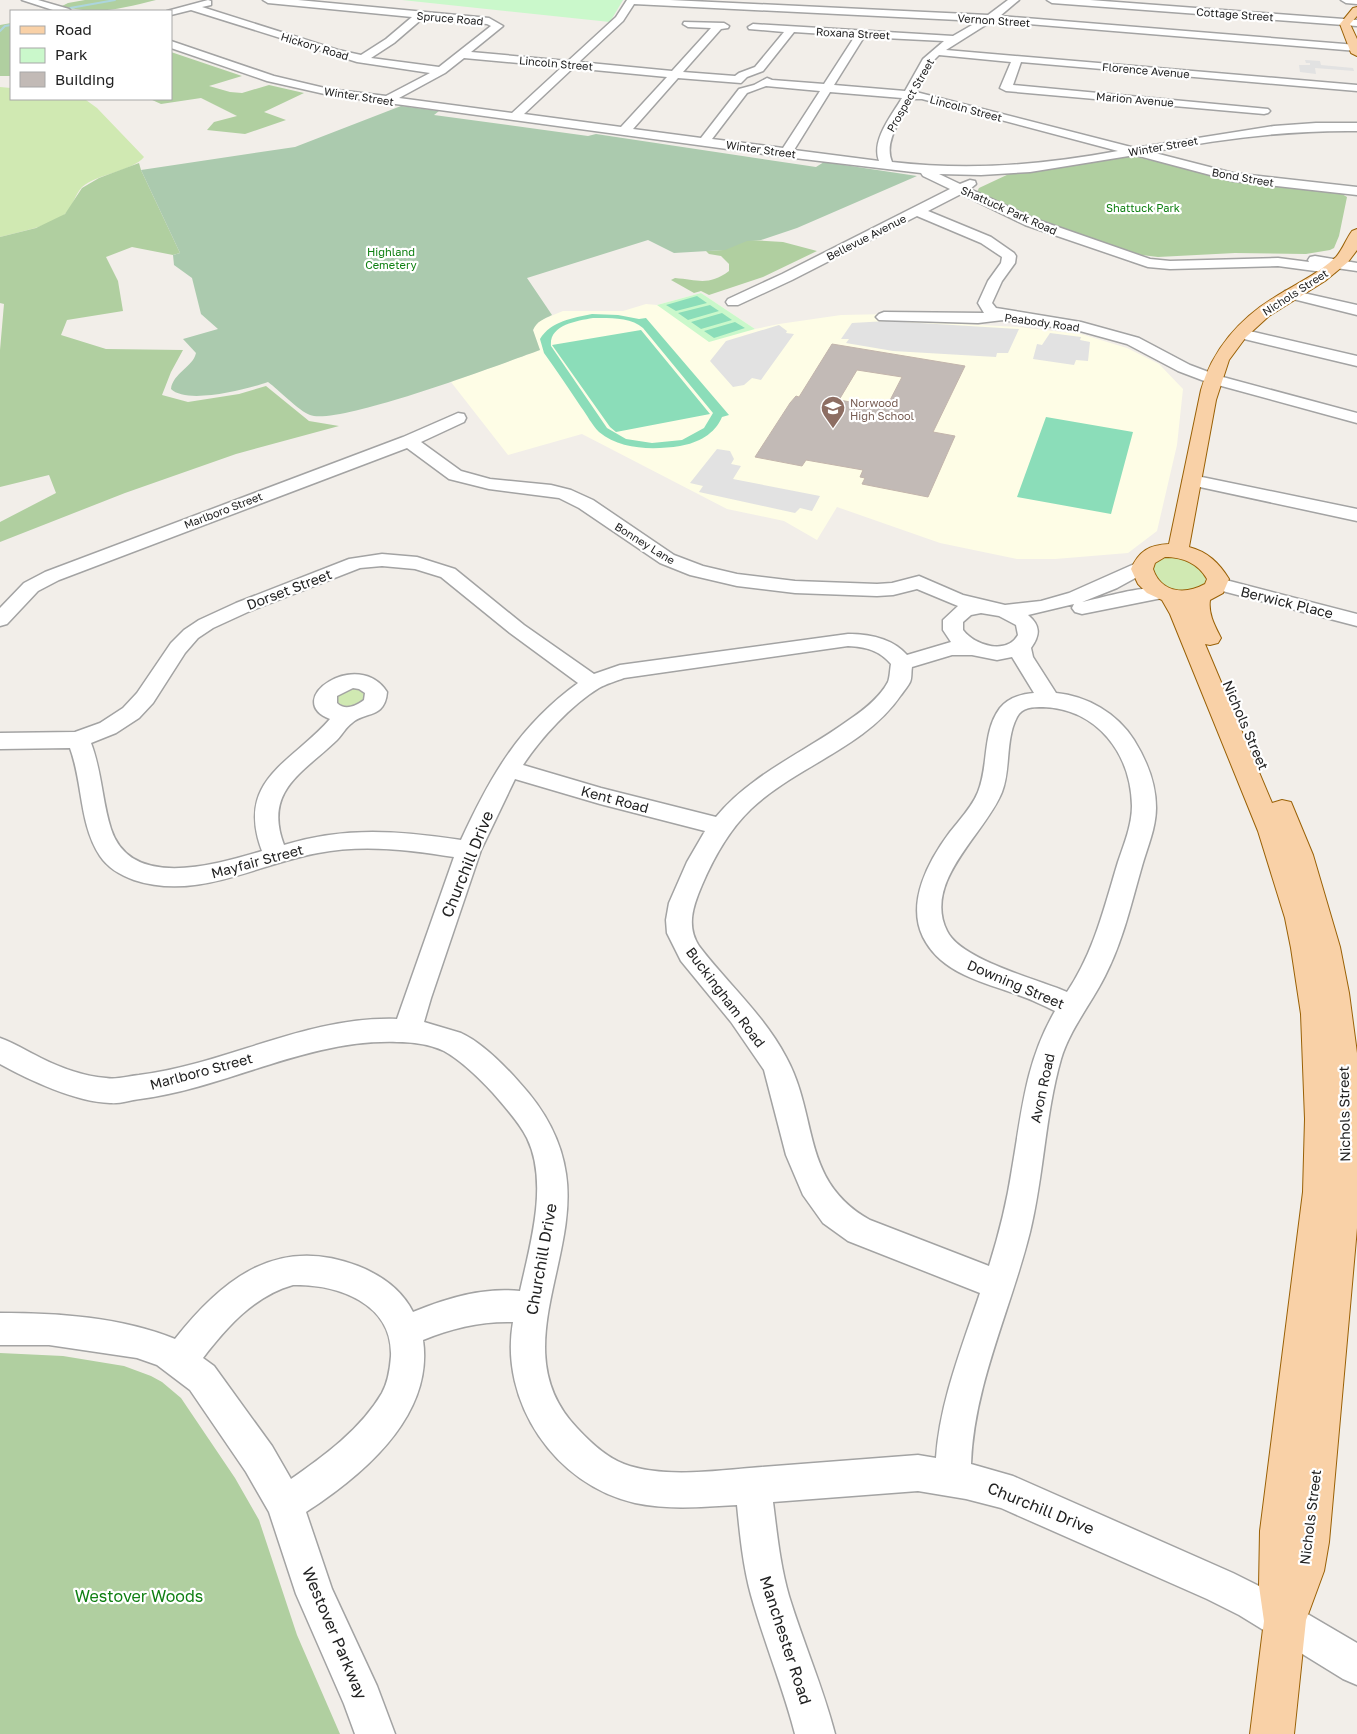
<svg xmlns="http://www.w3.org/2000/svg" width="1357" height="1734" font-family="'Golos Text',sans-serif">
<rect width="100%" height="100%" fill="#f2eee9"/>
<path fill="#fefde6" d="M701,293l54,36 24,-5 62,-9 98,-2 4,10 75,4 63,7 46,14 32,16 24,25 -6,56 -20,86 -29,22 -73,6h-38l-77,-16 -103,-36 -20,33 -33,-19 -57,-12 -145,-75 -74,21 -57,-73 89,-32 -7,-19 2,-6 6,-5 22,-9h60l23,-7 11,1z"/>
<path fill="#d0e9b2" d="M0,87l11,1v11l75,1 11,8 47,49c-11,14 -47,17 -62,30 -7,7 -9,20 -17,27 -11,11 -49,19 -65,23z
M1171,556c6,1 13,2 20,4 8,3 18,17 14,26 -24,9 -32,9 -51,-8l-2,-14 11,-7z
M349,688h11l6,4v7c-9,7 -22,12 -30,1l1,-6z"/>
<path fill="#b0cfa0" d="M85,0h71c-33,8 -59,16 -94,6l6,-3z
M11,23v53h-11v-51z
M171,52l71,24 -33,10 21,6 12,1 27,-8 35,8 -40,19 22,8 -41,14 -38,-4 7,-8 23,-6 -36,-18 -40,6 -11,-5h21z
M1132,156l116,27 94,11 5,3 -8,39 -5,12 -4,2 -24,4 -71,-1 -77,4 -24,-3 -88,-30 -69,-32 2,-4 32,-15z
M139,163l2,7 39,83 -7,2 -41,-8 -26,10 12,24 5,30 -56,9 -6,15 45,14 77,1 -12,22 -9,23 26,7 51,-8 27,-8 43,35 30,5 -103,28 -111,39 -125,49v-20l56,-29 -7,-18 -49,12v-137l4,-46 -4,-1v-66l36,-9 29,-14 17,-26 17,-10z
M733,239l50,3 34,9 -54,26 -54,18 -8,-4 -7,2 -23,-13 4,-2c23,2 34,8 54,-7v-7l-8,-8 -12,-2 -3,-3 17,-1z
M0,1353l63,3 61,10 27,10 11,6 19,16 54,80 24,42 38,115 43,99h-340z"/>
<path fill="#abcaae" d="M401,106l38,5 -5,4 154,21 8,-2 220,33 8,-5 93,14 -120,52 -36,12 -14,1 -22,9 -51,3 -26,-13 -121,38 25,37c-8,4 -15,6 -19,15l7,20c-36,13 -202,76 -230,65 -11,-4 -31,-25 -42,-33 -20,7 -81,23 -97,7 2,-16 22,-22 25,-36l-13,-14 35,-10 -17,-15 -9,-36 -18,-13 -1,-10 7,-2 -39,-83 154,-23z"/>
<path fill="#caf8cb" d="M402,0h221l-13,22z
M701,293l54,36 -46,13 -52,-37z"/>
<path fill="#8bddb9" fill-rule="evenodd" d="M697,296l10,7 -31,8 -10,-6z
M710,305l9,6 -31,9 -10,-7z
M722,313l10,7 -31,9 -10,-7z
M592,314l26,1 21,4 7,-1 83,97 -7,2c-7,17 -24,26 -42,29 -27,4 -59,4 -81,-14 -7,-7 -12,-17 -18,-25 -12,-18 -24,-36 -37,-54l-4,-14c11,-18 33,-21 52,-25zM593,318c16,0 38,-1 50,10l70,85 -9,15 -22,12 -30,3 -26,-4 -19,-11 -56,-82c-2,-21 25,-25 42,-28z
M735,322l10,6 -31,10 -10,-7z
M641,330l69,84 -94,18 -6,-5 -58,-82z
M1046,417l87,15 -22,82 -94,-17z"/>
<path fill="#e2e2e2" d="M1305,60l15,1 1,4 32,3 1,3 -39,-3 1,6 -16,-2 -1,-7h11v-2h-4z
M887,321l132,8 -11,24h-11l-1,4 -103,-6 -47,-8 3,-4h-8l11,-16z
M779,325l8,6 -1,2 8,1 -33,46 -9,-2 -8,7 -11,2 -23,-26 16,-20z
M1050,333l31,4 -1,3 10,2 -2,19 -12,-1 -2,5 -41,-6 4,-15 5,1z
M717,449l13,2 4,8 -3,5 10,2 -8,13 87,17 -8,15 -12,-3 -5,5 -96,-21 4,-6 -13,-3z"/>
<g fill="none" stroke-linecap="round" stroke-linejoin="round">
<path stroke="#acd5dd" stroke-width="2" d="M70,8l45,-8
M0,31l5,-5 6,-1"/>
</g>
<path fill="#c2bab6" stroke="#c3b5ac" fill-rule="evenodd" d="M832,344l133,22 -32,66 22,4 -27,61 -66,-13 3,-6 -5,-1 3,-7 -57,-10 -4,6 -47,-9 35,-54 6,-7 3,1zM857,370l45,7 -16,31 -47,-8z"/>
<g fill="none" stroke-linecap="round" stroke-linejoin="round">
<defs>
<path id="minor" d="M22,0h16l31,9 2,2h-15z
M208,0l3,1v4l-9,2 136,43 23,5 25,-16 26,-22 -144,-14 -5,-3h35l191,18 14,8 -32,26 97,9 48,-44 11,-17h43l318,15 20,-15h11l-19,16 357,29v6l-365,-30 -46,29 411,35v6l-336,-29 -8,23 255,24 2,2 -2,2 -4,1 -258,-23 -6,-3 11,-26 -72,-7 -8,8 -15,29 219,56 139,-22 42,-3h41v8c-70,-1 -137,8 -206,21l82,21 124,14v8l-124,-14 -98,-26 -105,17 -49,3 -42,-1 21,10 10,-4 5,1 1,3 -6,5 65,30 115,40 20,2 108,-3 31,4 -1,-2 2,-3 5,-1 42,7v8l-21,-3 -1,4 -5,1 -52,-7 -108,3 -22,-2 -123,-42 -64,-31 -33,17 63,26 23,16 2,3 -1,7 -13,18 -10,22 4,5 85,14 58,16 51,27 29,11 138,37v10l-150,-41 -29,-11 -51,-27 -47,-13 -77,-11 -25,3 -99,-3 -3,-3 3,-3 5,-2 100,1 -6,-10 10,-22 13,-18 1,-6 -21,-14 -64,-27 -125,64 -54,25h-10l-2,-3 2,-3 54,-25 168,-85 -27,-13 -2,-3 -135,-16 -457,-62 -62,-14 -96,-33v-7l103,35 55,13 57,7 44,-23 -73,-11 -166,-52 -20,5v-4h-4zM634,4l345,17 -26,15 -200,-12 -5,3 1,2 35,3 -29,35 -16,6 -4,3 -52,-4 38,-43 7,-1 1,-2 -5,-3 -40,-1 -1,2 5,3 23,1 -39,43 -93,-9 44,-41zM423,18l64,6 4,2 -52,41 -68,-9 23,-15zM794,32l61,4 -31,48 -52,-4 -5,-2 -13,7 -15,4 -38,49 -68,-9 45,-51 63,5 6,-6 16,-6zM864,37l80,4 -21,18 -18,32 -71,-6zM464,58l98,9 -50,46 -113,-15 46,-25zM573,68l94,9 -46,50 -97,-13zM766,86l54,5 -37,57 -71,-9 35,-46zM830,92l72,6c-10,17 -31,42 -23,63l-85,-11zM912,99h10l196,52c-77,14 -148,20 -226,11 -9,-21 10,-44 20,-63z
M1047,0h43l267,20v6l-305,-23z
M1341,0h16v4l-11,-1z
M1290,290l67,15v10l-72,-18 -2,-3 2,-3z
M1241,329l116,27v10l-121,-29 -3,-3 3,-3z
M458,413l6,1 2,4 -2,4 -43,20 40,29 29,8 61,6 20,5 22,10 81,55 29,11 34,8 58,7 82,3 15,-1 27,-7 44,19 42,10 36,-4 28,-8 72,-32 7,2 3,4 -3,4 -31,17 -35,14c22,-5 65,-18 85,-13l3,4 -3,4 -85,17 -7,-2 -3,-4 2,-4 -46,11c13,11 12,20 3,33l2,9 23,36c31,3 61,20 78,47 13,21 22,43 22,68 0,20 -9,40 -14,58 -11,38 -19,75 -37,110 -14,28 -35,53 -44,83 -16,56 -17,116 -31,173 -19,77 -56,152 -59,232l42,12 220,97 32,16 92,54v42l-14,-6 -104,-64 -32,-16 -206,-91 -35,-9 -48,-8 -145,11c4,31 7,63 16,94 14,46 34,91 46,138h-40c-12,-47 -31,-92 -44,-139 -8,-29 -11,-60 -14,-90 -34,2 -69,5 -102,-2 -80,-18 -136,-101 -122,-181 -31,-1 -61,6 -90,18 11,76 -60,135 -117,172l26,77 45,97 18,48h-40l-11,-30 -48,-110 -27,-82 -23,-40 -56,-82 -33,-25 -20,-7 -88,-13h-49v-32c58,0 121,4 175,26 48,-61 103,-104 183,-73 23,9 44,24 55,46 34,-14 70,-25 107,-21 10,-46 29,-108 7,-153 -8,-16 -22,-31 -34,-45 -14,-15 -31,-32 -49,-42 -14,-7 -32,-9 -47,-9 -90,-3 -170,46 -257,57 -10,1 -20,5 -30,4 -34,-1 -81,-23 -110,-39v-26c14,5 27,13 41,20 20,10 42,18 65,20 11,2 22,-2 33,-3 88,-11 168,-59 258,-56l57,-162c-45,-7 -90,-13 -136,-4 -61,11 -121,48 -184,27 -14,-5 -26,-12 -34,-24 -21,-32 -17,-73 -30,-108l-70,1v-16l75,-1 25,-9 23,-15 14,-15 34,-50 13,-13 15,-10 37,-17 113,-44 33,-5 35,3 38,12 69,56 70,49 26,-9 228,-31c21,0 44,4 59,21l44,-13 -8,-12v-10l15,-14 -41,-17 -24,6 -16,1 -82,-3 -58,-7 -47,-11 -30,-12 -81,-55 -20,-10 -70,-9 -40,-10 -42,-31 -348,132 -21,11 -31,33 -7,2v-18l24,-25 21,-11 358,-135zM382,566l33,3 26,8 69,56 68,50c-59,43 -87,92 -117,157 -62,-9 -115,-14 -177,5 -21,-55 20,-73 53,-105 5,-5 9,-13 15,-17 13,-12 33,-4 35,-31 -29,-45 -106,8 -57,27 -38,44 -95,60 -68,132 -45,13 -131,40 -151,-22 -9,-28 -9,-57 -20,-86l25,-10 23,-15 14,-15 32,-50 13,-15 15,-10 37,-17 110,-43zM981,613l18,3 17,9 2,10c-11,20 -43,11 -55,-5v-8l8,-7zM848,646c18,1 31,4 43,18 -1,5 -1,13 -3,18 -9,17 -27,30 -42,40 -43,31 -96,53 -130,95l-115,-29 -78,-23c18,-27 48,-60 76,-77 7,-4 17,-7 25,-10zM952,655h20l25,5 15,-3 22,36c-13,1 -26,5 -34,15 -18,24 -11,57 -22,84 -6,15 -18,27 -28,40 -21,28 -44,70 -27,105 19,38 62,45 98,59 12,4 23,10 34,15 -30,52 -33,101 -43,158 -5,33 -13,65 -23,97l-119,-46c-70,-39 -51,-103 -84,-163 -22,-42 -59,-74 -87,-111 -13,-20 -6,-40 3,-61 12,-28 27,-55 49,-76 45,-43 114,-61 150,-114 3,-4 7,-9 9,-13 2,-4 1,-10 2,-15zM353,688l6,1 6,4 -1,7c-8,6 -19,11 -27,3v-7zM1043,707c55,2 88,47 89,99 0,19 -8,38 -14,56 -14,46 -24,90 -51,130 -30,-13 -106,-32 -120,-61 -25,-50 39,-98 55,-139 9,-23 3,-52 15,-75 5,-10 16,-10 26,-10zM515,779l85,25 105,27 -18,31 -18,41 -3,17 1,13 14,28 50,61 33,48 22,85 17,40 20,28 25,18 132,52c-18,54 -40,108 -44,165l-18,-3c-52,4 -104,8 -156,12 -42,3 -98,12 -138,-3 -18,-7 -34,-22 -47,-36 -72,-75 2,-167 -11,-254 -5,-36 -23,-66 -47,-92 -15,-17 -38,-40 -58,-49 -12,-4 -25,-7 -37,-11l7,-24 50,-148zM293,1285c44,-1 100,18 98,71 -1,13 -3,26 -9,37 -21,36 -58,63 -91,86l-19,-33 -58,-80 -11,-8c24,-31 51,-62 90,-73z
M1192,475l165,34v12l-171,-37 -3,-4 3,-4z
M1218,578l139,36v12l-146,-38 -3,-4 3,-4z"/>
<path id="major" d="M1357,7v9l-7,8 7,15v17l-6,-3 -11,-29 13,-16z
M1357,229v21l-9,12 -23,19 -56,35 -23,21 -17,23 -13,40 -27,147c19,5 30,16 40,32l-6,14 -13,7c-2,14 5,26 11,38l-3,5 -8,2 -5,-1 67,159 10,-3 9,2 22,53 27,92 9,46 8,60v175l-28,314 -5,29 -18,49 -12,114h-44l14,-113 -5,-35 1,-55 43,-339 2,-73 -4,-105 -10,-66 -6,-30 -27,-87 -88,-217 -8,-14 -15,-7 -9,-9 -7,-15c8,-18 18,-24 38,-25l32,-154c11,-40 39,-72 74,-93 21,-13 43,-23 61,-40 7,-8 10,-18 16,-26zM1165,557c17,0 33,6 42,22l-2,5c-20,11 -44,9 -52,-15l2,-6z"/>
</defs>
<use href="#minor" stroke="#a3a3a3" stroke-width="3"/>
<use href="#major" stroke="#9a6106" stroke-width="2"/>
<use href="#minor" fill="#fff" fill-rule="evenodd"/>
<use href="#major" fill="#f9d1a7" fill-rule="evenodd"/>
</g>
<defs>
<symbol id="school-pin" viewBox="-11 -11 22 30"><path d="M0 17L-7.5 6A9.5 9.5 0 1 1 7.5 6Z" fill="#8d6e63" stroke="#fff"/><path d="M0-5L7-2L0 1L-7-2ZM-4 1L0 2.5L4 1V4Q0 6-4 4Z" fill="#fff"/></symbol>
</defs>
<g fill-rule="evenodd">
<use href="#school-pin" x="819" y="394" width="28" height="38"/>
</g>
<g text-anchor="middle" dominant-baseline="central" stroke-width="4.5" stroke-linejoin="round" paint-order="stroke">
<g font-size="11" fill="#222" stroke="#fff">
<text transform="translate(1235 14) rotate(4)">Cottage Street</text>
<text transform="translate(450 18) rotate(5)">Spruce Road</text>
<text transform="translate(994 20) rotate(4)">Vernon Street</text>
<text transform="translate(853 33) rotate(3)">Roxana Street</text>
<text transform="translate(315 46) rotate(17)">Hickory Road</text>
<text transform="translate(556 63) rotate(5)">Lincoln Street</text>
<text transform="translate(1146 70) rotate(5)">Florence Avenue</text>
<text transform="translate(910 95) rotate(-60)">Prospect Street</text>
<text transform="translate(359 96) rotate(9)">Winter Street</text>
<text transform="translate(1135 99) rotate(5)">Marion Avenue</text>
<text transform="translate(966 108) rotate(15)">Lincoln Street</text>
<text transform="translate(1163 146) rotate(-10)">Winter Street</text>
<text transform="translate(761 149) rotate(8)">Winter Street</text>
<text transform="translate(1243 177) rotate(10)">Bond Street</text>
<text transform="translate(1009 210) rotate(24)">Shattuck Park Road</text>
<text transform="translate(866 237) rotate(-27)">Bellevue Avenue</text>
<text transform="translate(1295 292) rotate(-33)">Nichols Street</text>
<text transform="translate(1042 322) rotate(8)">Peabody Road</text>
<text transform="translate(223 510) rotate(-21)">Marlboro Street</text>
<text transform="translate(645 543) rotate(32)">Bonney Lane</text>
</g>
<g font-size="11" fill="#108013" stroke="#fff">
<text x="1143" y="207">Shattuck Park</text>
<text x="391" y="251">Highland<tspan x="391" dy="13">Cemetery</tspan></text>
</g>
<g font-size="11" fill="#785e54" stroke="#fff" text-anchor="start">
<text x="850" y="402">Norwood<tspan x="850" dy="13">High School</tspan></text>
</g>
<g font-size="14" fill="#222" stroke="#fff">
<text transform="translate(289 589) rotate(-21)">Dorset Street</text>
<text transform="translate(1287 602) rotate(14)">Berwick Place</text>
<text transform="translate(1246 725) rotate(67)">Nichols Street</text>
<text transform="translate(615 799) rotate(15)">Kent Road</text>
<text transform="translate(257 861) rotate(-15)">Mayfair Street</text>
<text transform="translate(1016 984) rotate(23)">Downing Street</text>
<text transform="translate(726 997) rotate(53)">Buckingham Road</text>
<text transform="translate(201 1071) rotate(-15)">Marlboro Street</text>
<text transform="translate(1042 1088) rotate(-78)">Avon Road</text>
<text transform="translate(1344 1114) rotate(-91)">Nichols Street</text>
<text transform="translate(1310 1517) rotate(-83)">Nichols Street</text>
</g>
<g font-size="16" fill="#222" stroke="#fff">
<text transform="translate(467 864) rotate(-68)">Churchill Drive</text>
<text transform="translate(541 1259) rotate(-80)">Churchill Drive</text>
<text transform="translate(1041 1508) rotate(22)">Churchill Drive</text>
<text transform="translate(335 1633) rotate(67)">Westover Parkway</text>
<text transform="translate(786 1640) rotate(72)">Manchester Road</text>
</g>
<g font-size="16" fill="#108013" stroke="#fff">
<text x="139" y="1596">Westover Woods</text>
</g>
</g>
<rect x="10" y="10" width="162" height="90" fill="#ffffff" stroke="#a7a7a7"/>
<rect x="20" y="26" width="25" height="8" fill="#f9d1a7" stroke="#a7a7a7"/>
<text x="55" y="35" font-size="15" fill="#222222">Road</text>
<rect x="20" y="48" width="25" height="15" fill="#caf8cb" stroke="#a7a7a7"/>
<text x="55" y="60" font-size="15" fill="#222222">Park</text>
<rect x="20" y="72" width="25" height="15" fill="#c2bab6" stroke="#a7a7a7"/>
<text x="55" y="85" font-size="15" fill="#222222">Building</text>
</svg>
